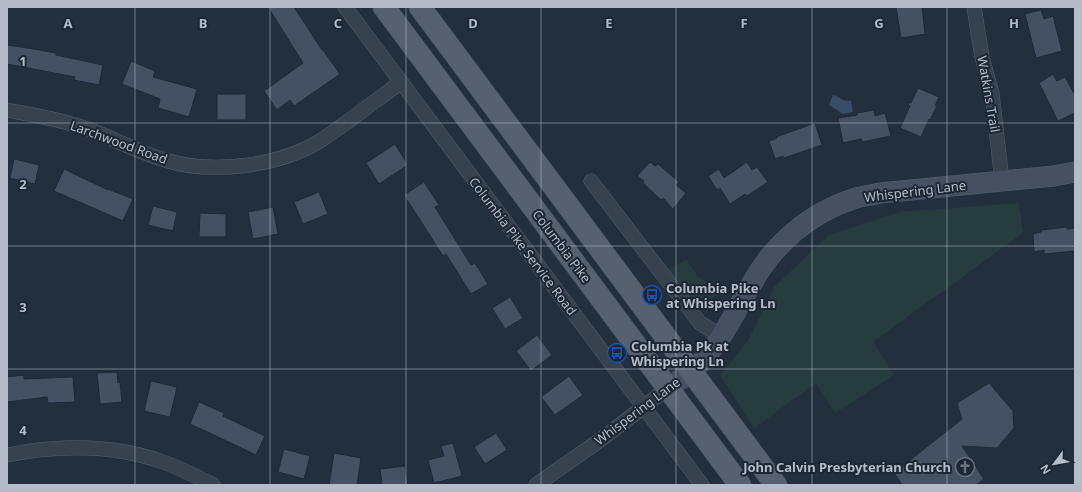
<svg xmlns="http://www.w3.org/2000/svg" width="1082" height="492" font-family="'Noto Sans',sans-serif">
<rect width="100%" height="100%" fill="#242f3e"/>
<path fill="#263c3f" d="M1019,203l4,30 -150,109 21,33 -59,38 -19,-30 -62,45 -34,-53 28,-34 26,-54 55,-52 71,-23z
M686,259l12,18 22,12 -3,6 -11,8 -14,-1 -25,-31z"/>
<path fill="#394c67" d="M833,95c8,2 7,6 18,6l2,11 -10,2 -14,-9z"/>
<path fill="#455162" stroke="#1f2835" d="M268,7h26l28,43h1l17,24 -46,32 -4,-6 -13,10 -13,-19 39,-28z
M896,7h26l3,27 -24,4z
M1041,10l3,9 9,-3 9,35 -26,7 -11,-44z
M7,45l27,4 22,4v2l47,10 -4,20 -25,-5 1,-3 -68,-13z
M131,61l24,10 -2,6 44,12 -8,28 -31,-9 2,-9 -38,-15z
M1053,74l4,7 8,-4 10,18v18l-17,8 -19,-38z
M918,88l21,9 -4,9h2l-7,14 -1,-1 -8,18 -21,-9 10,-22 -4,-3h5z
M217,94h29v26h-29z
M874,110l1,6 10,-3 6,23 -29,6 -1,-3 -18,4 -5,-25 19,-3v-2z
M815,123l7,22 -38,13 -1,-2 -8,3 -6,-18 8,-3 -1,-1z
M395,144l13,21 -29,19 -13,-21z
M14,159l25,6 -4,19 -25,-6z
M650,162l5,4 3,-2 21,18 -3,3 10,8 -13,16 -10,-11 -2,2 -18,-17 1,-2 -7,-5z
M747,162l5,8 5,-3 11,15 -21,14 -2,-2 -15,10 -10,-16 -3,2 -9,-14 11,-7 5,9z
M64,169l44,21v-1l25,10 -10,22 -69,-30z
M424,182l15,23 -4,2 36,58 4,-2 13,21 -17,10 -25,-40 -3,2 -39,-61z
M319,192l9,22 -25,10 -9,-22z
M153,206l24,6 -4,19 -25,-6z
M273,207l5,27 -25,5 -5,-27z
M200,213l26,1v23h-27z
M1067,227v2l8,-1v23l-31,3v-4l-10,2 -1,-18 8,-2 1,-2z
M510,297l13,21 -18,11 -13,-21z
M537,335l15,20 -21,16 -15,-20z
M117,372l1,11 2,-1 2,20 -22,2 -3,-31z
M24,375v4l49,-2 2,25 -27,1 -1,-6 -40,5v-25z
M569,376l14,19 -28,20 -14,-18z
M151,381l26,6 -7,30 -26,-6z
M989,383l24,28 1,17 -17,20 -35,-2 22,33 -8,6h-74l-8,-12 68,-54 -5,-16z
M199,402l25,11 -1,3 42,20 -9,19 -42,-20 -24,-11z
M496,433l11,17 -22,14 -11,-17z
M453,443l9,33 -28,7 -6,-23 16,-4 -3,-10z
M284,449l26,7 -6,23 -26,-7z
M334,453l27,5 -4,27h-28z
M405,466l3,19h-26l-2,-16z"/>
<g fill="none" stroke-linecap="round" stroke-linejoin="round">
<defs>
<path id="street" d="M345,7l357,478
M974,7l8,50 10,37 10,87
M7,110c31,6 62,11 91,23 22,9 44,20 67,27 47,15 117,6 158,-21 9,-6 18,-13 27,-19 17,-13 34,-25 51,-38
M591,181l109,142 21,13
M7,455c51,-10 103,-11 153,6 18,6 36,15 53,24
M536,485l67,-47 65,-50"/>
<path id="secondary" d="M668,388c10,-7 21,-14 29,-22 24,-23 38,-54 54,-81 23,-42 60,-73 105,-87 8,-2 16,-3 24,-5l174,-17 21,-4"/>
<path id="primary" d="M384,7l356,478
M420,7l356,478"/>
</defs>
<use href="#street" stroke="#565f6c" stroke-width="15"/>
<use href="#secondary" stroke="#565f6c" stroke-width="21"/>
<use href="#primary" stroke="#414a57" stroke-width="23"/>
<use href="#street" stroke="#38414e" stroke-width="14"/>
<use href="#secondary" stroke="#465061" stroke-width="20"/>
<use href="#primary" stroke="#56606e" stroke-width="22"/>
</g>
<path fill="none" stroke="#b4bcc9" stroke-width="1" stroke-opacity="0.55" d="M135,7v478M270,7v478M406,7v478M541,7v478M676,7v478M812,7v478M947,7v478M7,123h1068M7,246h1068M7,369h1068"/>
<defs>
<symbol id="bus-ring" viewBox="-11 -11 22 22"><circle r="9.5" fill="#1d2633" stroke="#1a4fb4" stroke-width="1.5"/><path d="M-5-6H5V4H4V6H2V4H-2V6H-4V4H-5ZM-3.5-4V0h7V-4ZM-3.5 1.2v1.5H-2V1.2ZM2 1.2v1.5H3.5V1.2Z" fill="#1a4fb4"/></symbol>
<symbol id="church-ring" viewBox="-11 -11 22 22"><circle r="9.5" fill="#1d2633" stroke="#6b7280" stroke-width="1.5"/><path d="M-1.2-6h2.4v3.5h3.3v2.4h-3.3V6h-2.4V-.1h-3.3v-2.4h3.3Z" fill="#6b7280"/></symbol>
</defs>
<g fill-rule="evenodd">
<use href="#bus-ring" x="641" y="284" width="22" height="22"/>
<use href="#bus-ring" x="606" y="342" width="22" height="22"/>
<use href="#church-ring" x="954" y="456" width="22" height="22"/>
</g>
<g text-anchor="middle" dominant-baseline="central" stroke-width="4" stroke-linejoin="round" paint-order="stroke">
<g font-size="13" fill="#b4bcc9" stroke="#1d2633">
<text transform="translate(989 94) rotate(80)">Watkins Trail</text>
<text transform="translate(119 142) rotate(20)">Larchwood Road</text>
<text transform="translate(915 191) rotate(-7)">Whispering Lane</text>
<text transform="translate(523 246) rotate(53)">Columbia Pike Service Road</text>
<text transform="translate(562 246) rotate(53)">Columbia Pike</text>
<text transform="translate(637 411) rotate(-37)">Whispering Lane</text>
</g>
<g font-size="13" font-weight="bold" fill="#b4bcc9" stroke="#1d2633" text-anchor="start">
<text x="666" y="288">Columbia Pike<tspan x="666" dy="15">at Whispering Ln</tspan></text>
<text x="631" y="346">Columbia Pk at<tspan x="631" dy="15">Whispering Ln</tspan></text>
<text x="951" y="467" text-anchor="end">John Calvin Presbyterian Church</text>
</g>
</g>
<g font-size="13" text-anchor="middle" font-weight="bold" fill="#b4bcc9" stroke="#1d2633" stroke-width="4" stroke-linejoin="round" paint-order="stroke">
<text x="68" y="28">A</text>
<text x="203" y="28">B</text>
<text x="338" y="28">C</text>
<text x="473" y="28">D</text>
<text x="609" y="28">E</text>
<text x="744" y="28">F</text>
<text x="879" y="28">G</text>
<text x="1014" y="28">H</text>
<text x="23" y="66">1</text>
<text x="23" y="189">2</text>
<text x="23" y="312">3</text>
<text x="23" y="435">4</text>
</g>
<rect width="1082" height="492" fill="none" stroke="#b4bcc9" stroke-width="16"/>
<g transform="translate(1054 464) rotate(238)" stroke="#1d2633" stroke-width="3" paint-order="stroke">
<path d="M0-3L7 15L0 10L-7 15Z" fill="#b4bcc9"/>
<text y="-6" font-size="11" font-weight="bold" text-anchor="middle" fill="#b4bcc9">N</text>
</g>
</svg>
